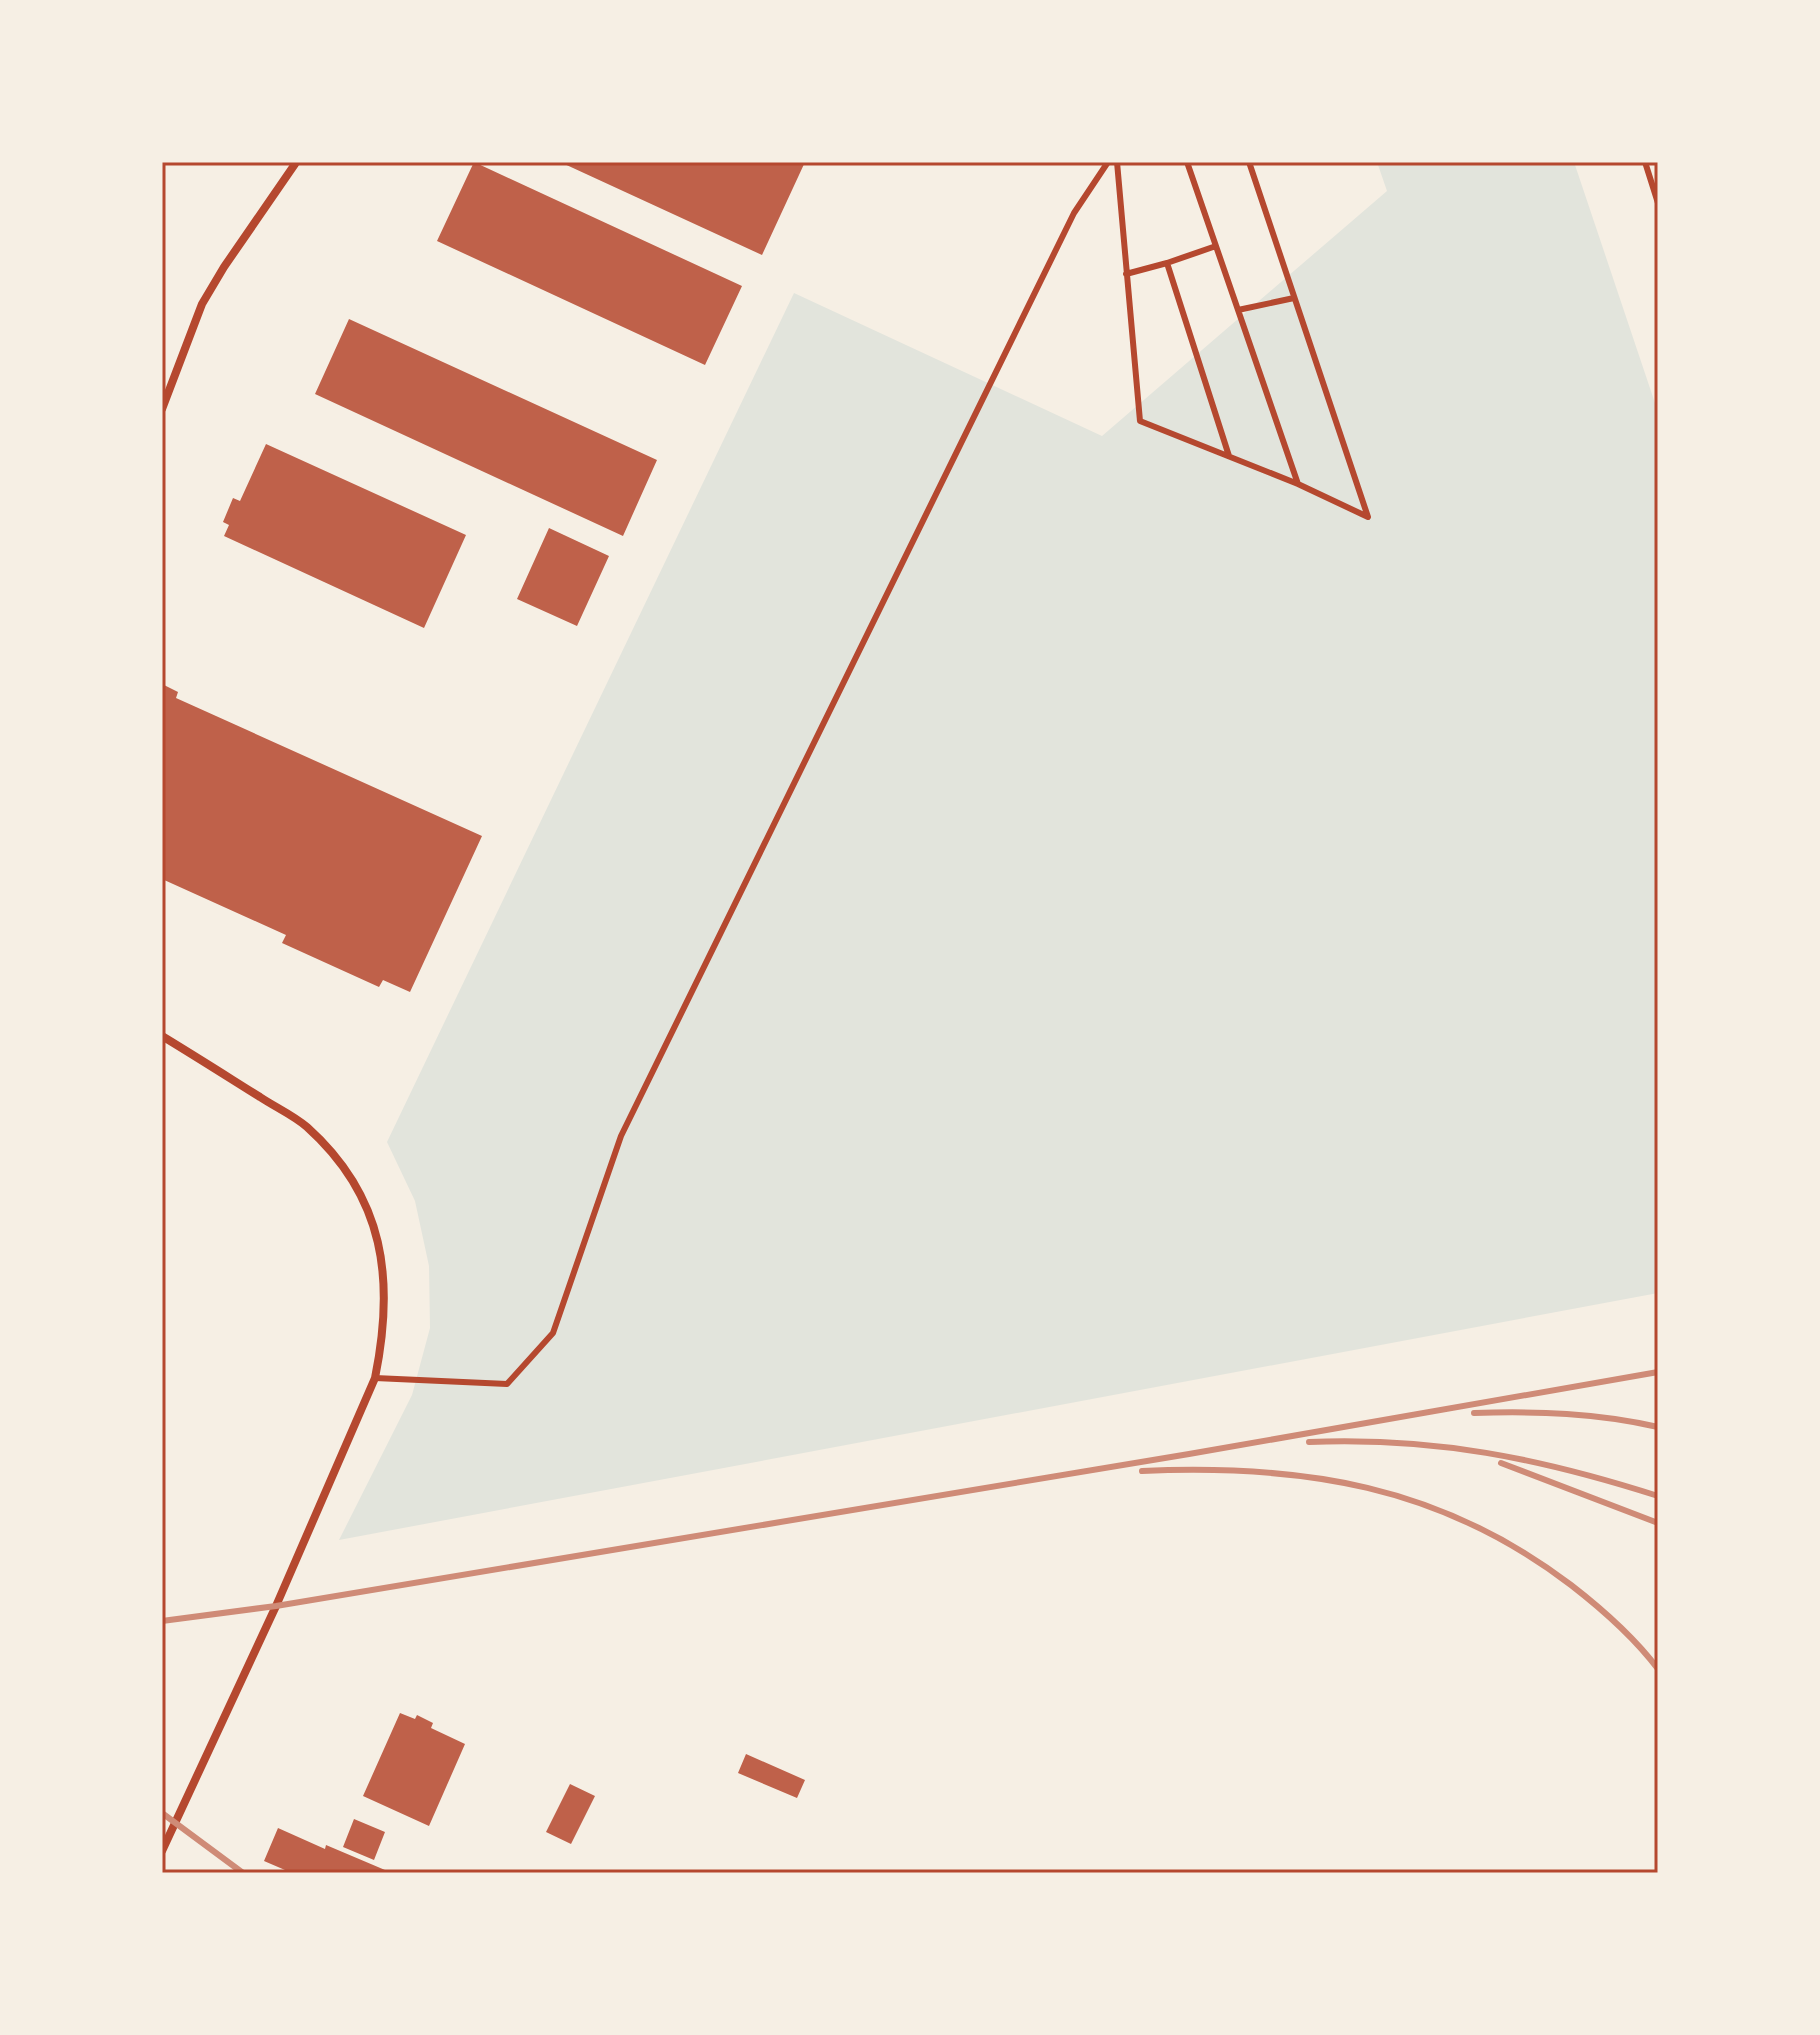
<svg xmlns="http://www.w3.org/2000/svg" width="1820" height="2035" font-family="'Public Sans',sans-serif">
<rect width="100%" height="100%" fill="#f6efe4"/>
<path fill="#e2e4dc" d="M1377,162h197l84,250v881l-1319,247 73,-145 18,-67 -1,-62 -14,-65 -28,-59 407,-849 308,143 285,-245z"/>
<path fill="#bf614a" d="M474,162l268,124 -37,79 -268,-124z
M560,162h245l-43,93z
M349,319l308,141 -34,76 -308,-142z
M266,444l200,91 -42,93 -200,-92 5,-11 -6,-3 10,-24 7,3z
M549,528l60,28 -32,70 -60,-27z
M162,684l16,8 -2,6 306,138 -72,156 -27,-12 -4,7 -97,-44 4,-8 -124,-56z
M400,1713l15,6 2,-4 16,8 -2,5 34,16 -36,82 -66,-30z
M746,1754l59,26 -8,18 -59,-25z
M570,1784l25,12 -24,48 -25,-12z
M354,1819l31,13 -11,28 -31,-13z
M278,1828l47,21 1,-4 59,25 -2,3h-91l-28,-12z"/>
<g fill="none" stroke-linecap="round" stroke-linejoin="round">
<path stroke="#b5482f" stroke-width="6" d="M1117,162l23,259 158,63 70,33 -119,-355
M1187,162l111,322
M1645,162l13,41
M1167,263l49,-17
M1126,274l41,-11 62,193
M1238,310l56,-12
M375,1378l132,6 46,-51 68,-197 453,-923 34,-51"/>
<path stroke="#b5482f" stroke-width="8" d="M162,409l40,-105 22,-37 71,-103
M162,1036c33,20 66,41 98,61 15,10 33,18 47,30 78,70 88,153 68,251l-99,228 -114,245"/>
<path stroke="#cf8b77" stroke-width="6" d="M1474,1413c63,-2 123,0 184,14
M1309,1442c126,-5 230,16 349,54
M1501,1463l157,60
M1142,1471c160,-7 298,14 429,114 31,24 63,52 87,84
M162,1621l114,-15 913,-152 469,-82
M162,1813l81,60"/>
</g>
<rect width="1820" height="2035" fill="none" stroke="#f6efe4" stroke-width="328"/>
<rect x="164" y="164" width="1492" height="1707" fill="none" stroke="#b5482f" stroke-width="3"/>
</svg>
